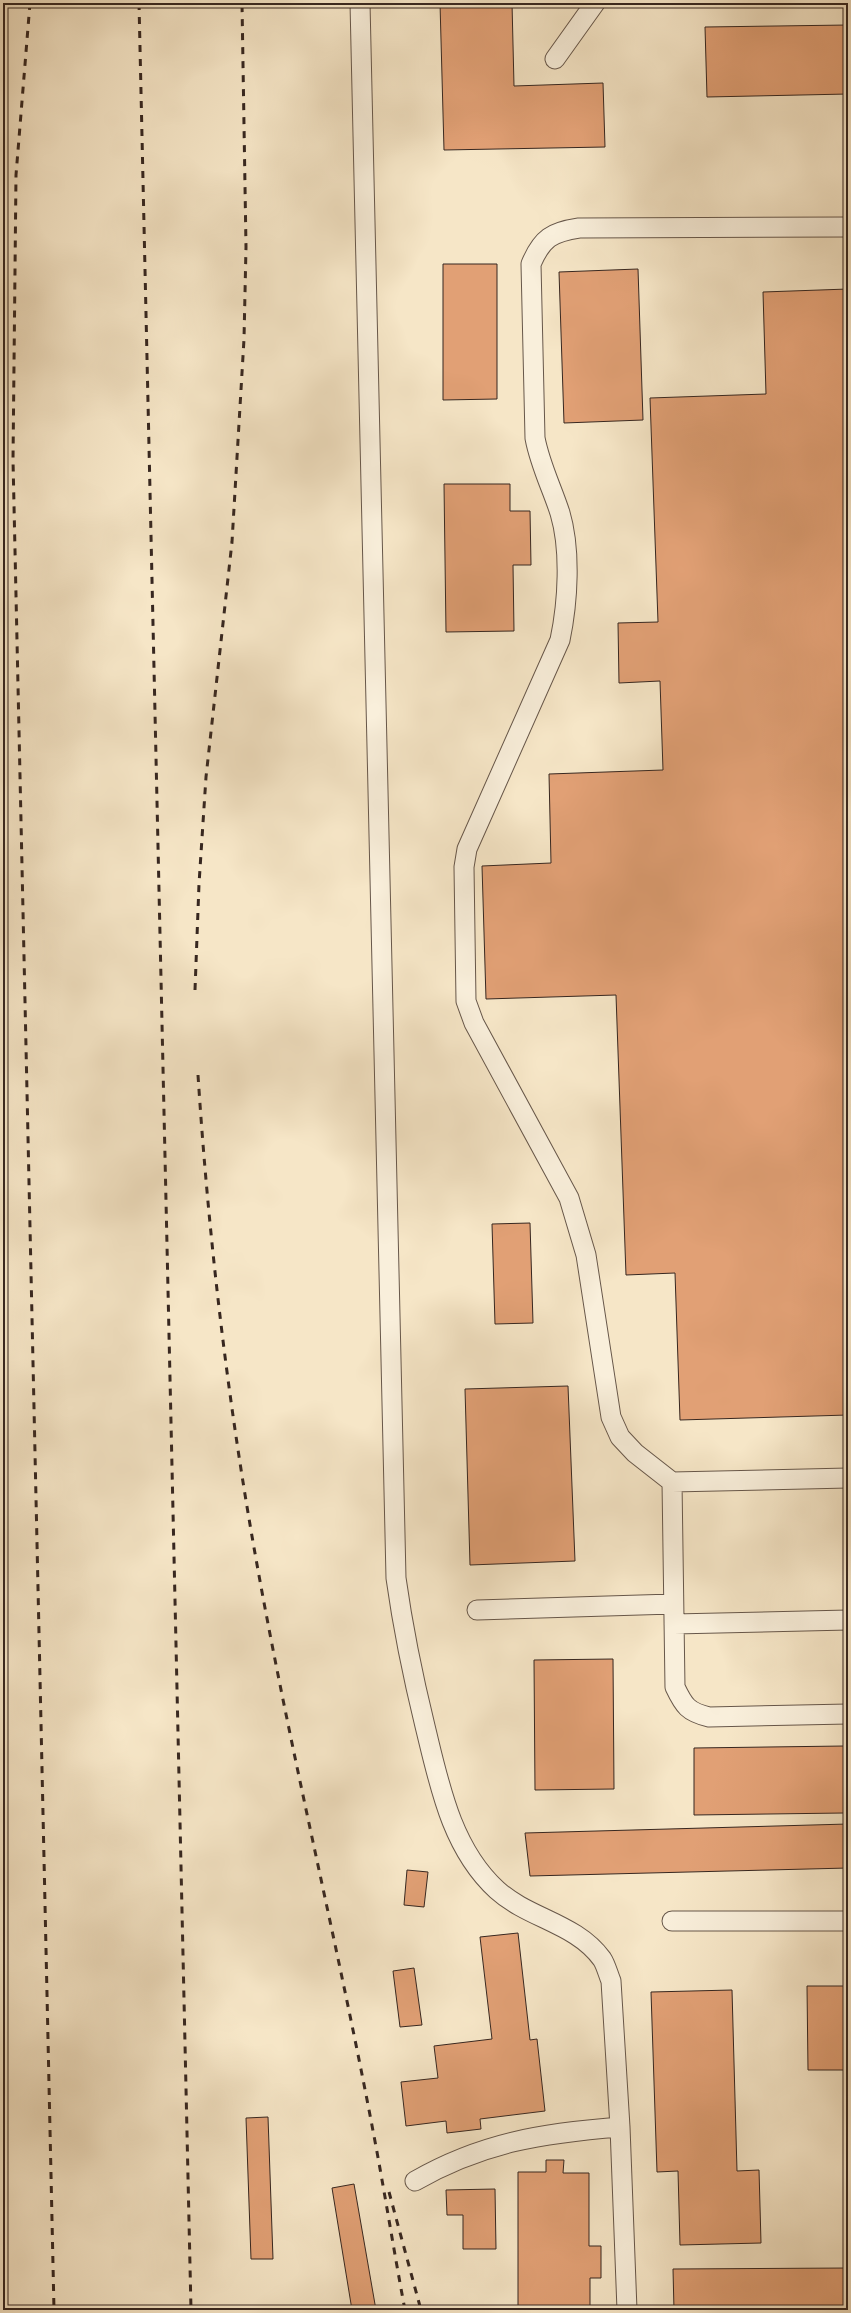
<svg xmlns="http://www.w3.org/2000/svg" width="851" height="2313" font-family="'EB Garamond',serif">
<rect width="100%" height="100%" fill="#f6e6c7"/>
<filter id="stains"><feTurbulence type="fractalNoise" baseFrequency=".005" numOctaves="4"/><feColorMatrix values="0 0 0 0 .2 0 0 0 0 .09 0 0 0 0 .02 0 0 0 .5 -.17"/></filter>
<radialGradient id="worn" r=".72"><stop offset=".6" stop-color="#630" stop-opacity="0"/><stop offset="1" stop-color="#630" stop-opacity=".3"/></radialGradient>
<path fill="#e1a075" stroke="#372720" d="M440,3h72l2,83 89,-3 2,64 -161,3z
M848,25v69l-141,3 -2,-70z
M443,264h54v135l-54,1z
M638,269l5,151 -79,3 -5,-151z
M848,289v1126l-168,5 -5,-147 -49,2 -10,-280 -130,4 -4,-133 69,-3 -2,-89 114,-4 -3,-89 -41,2 -1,-60 40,-1 -8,-224 116,-4 -3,-102z
M444,484h66v27h20l1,54h-18l1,66 -68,1z
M530,1223l3,100 -38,1 -3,-100z
M568,1386l7,175 -105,4 -5,-176z
M613,1659l1,130 -79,1 -1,-130z
M844,1746v67l-150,2v-67z
M848,1824v44l-318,8 -5,-43z
M407,1870l21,2 -4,35 -20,-2z
M518,1933l12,107 7,-1 8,72 -65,8 1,10 -34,4 -1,-12 -40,5 -5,-44 37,-4 -4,-32 58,-7 -12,-102z
M414,1968l8,57 -22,2 -7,-56z
M807,1986h41v84h-40z
M732,1990l5,181 22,-1 2,73 -81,2 -2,-74 -21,1 -6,-180z
M268,2117l5,142h-22l-5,-141z
M546,2160h18l-1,13h26v73h12v32h-11v32h-72v-138h28z
M354,2184l22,126h-24l-20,-122z
M495,2189l1,60h-33v-34h-16l-1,-25z
M848,2268v42h-174l-1,-41z"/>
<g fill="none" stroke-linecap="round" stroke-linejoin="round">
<defs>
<path id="service" d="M360,3l36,1575c7,50 17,99 29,148 14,57 26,122 72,164 32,29 79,33 105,69 4,6 6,15 9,22l9,146 7,183
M555,59l40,-56
M848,227l-269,1c-27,4 -37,10 -48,36l4,174c5,27 17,50 25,75 11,37 8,89 0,127l-93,209 -3,18 2,134 8,22 95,175 17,57 25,162 9,20 15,16 37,29 176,-4
M672,1482l3,205c9,19 13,25 34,30l139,-3
M477,1610l196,-6
M674,1624l174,-4
M672,1921h176
M415,2181c68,-39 129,-48 205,-54"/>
</defs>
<use href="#service" stroke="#67574a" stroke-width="21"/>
<use href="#service" stroke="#f9efdb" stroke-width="19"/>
<path stroke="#372720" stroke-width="3" stroke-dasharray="7 7" stroke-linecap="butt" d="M30,3l-14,172 -3,285 41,1850
M139,3l52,2307
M195,990l4,-106 7,-107 26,-235 12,-203 2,-92 -4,-244
M198,1075c11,169 31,338 62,506 34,186 79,370 114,555 11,58 20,116 31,174
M389,2192l32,118"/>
</g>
<rect width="851" height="2313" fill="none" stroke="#f6e6c7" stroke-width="16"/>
<rect x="4" y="4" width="843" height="2305" fill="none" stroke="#372720" stroke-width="2"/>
<rect x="8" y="8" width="835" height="2297" fill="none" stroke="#372720"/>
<rect width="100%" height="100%" filter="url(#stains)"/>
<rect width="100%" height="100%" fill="url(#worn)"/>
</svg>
